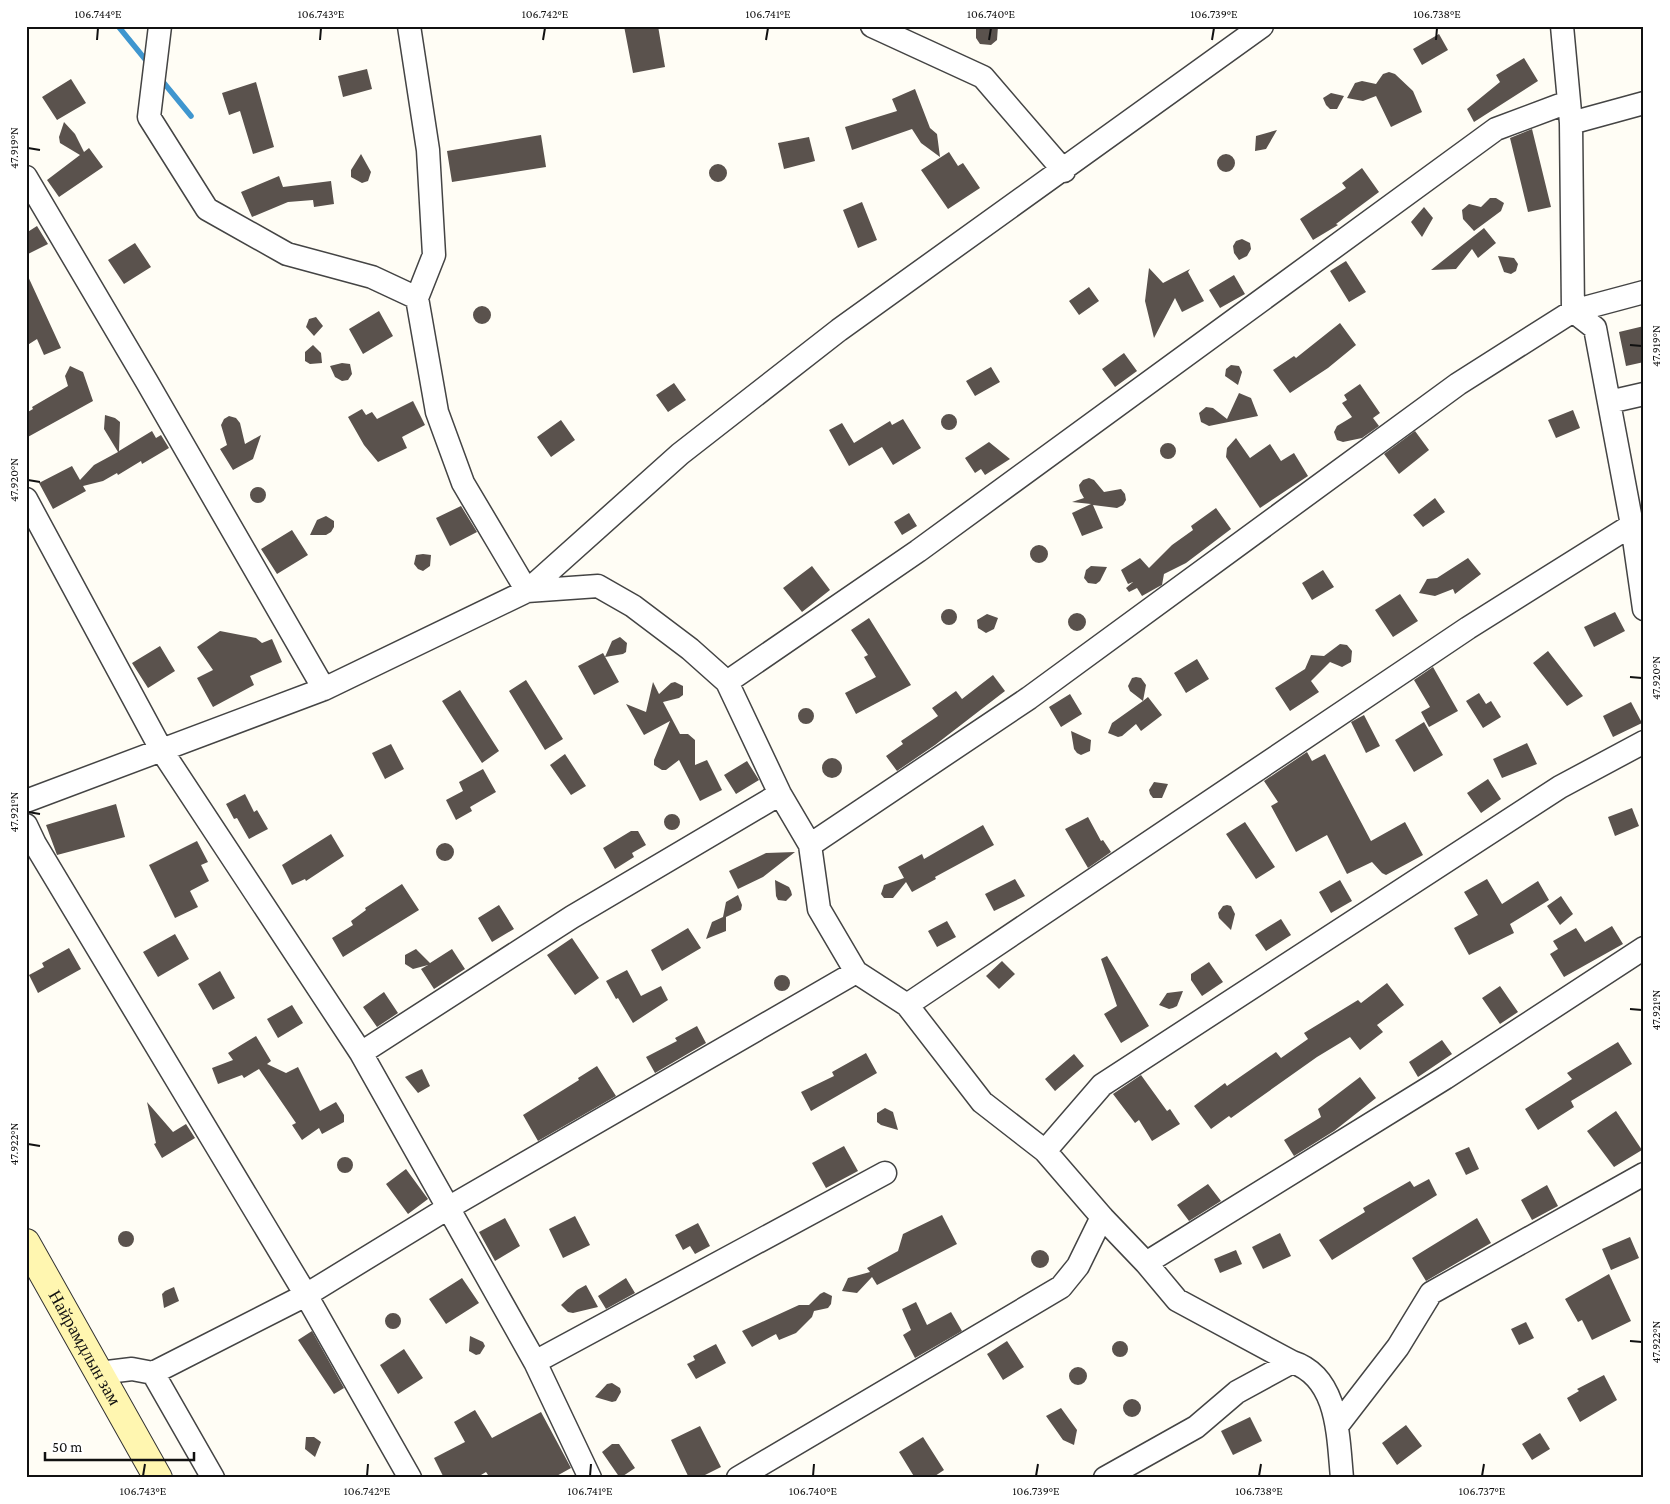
<svg xmlns="http://www.w3.org/2000/svg" width="1670" height="1504" font-family="'Crimson Pro',serif">
<rect width="100%" height="100%" fill="#fffdf5"/>
<g fill="none" stroke-linecap="round" stroke-linejoin="round">
<path stroke="#3f96cf" stroke-width="5.5" d="M118,26l31,38
M159,77l32,39"/>
</g>
<path fill="#5a524d" d="M624,26h34l7,41 -32,6z
M976,26h22l-1,14 -6,5 -11,-1 -4,-6z
M1439,34l9,16 -26,15 -9,-16z
M1524,58l14,23 -64,41 -7,-13 33,-27 -4,-7z
M367,69l5,20 -29,8 -5,-21z
M1389,72l6,2 18,17 9,21 -31,15 -15,-31 -13,5 -16,-3 8,-15 7,-2 14,3 7,-10z
M71,79l15,24 -29,17 -15,-23z
M256,82l18,65 -21,7 -13,-43 -11,4 -7,-22z
M915,89l15,39 7,6 3,23 -19,-14 -9,-14 -60,21 -7,-23 52,-16 -5,-12z
M1331,93l13,3 -7,13h-7l-4,-4 -3,-7z
M64,122l11,12 9,18 5,-4 14,19 -44,30 -12,-17 33,-25 -20,-12 -1,-6z
M1532,129l19,78 -23,5 -18,-74z
M1277,130l-11,19 -11,2 1,-15z
M541,135l5,32 -94,15 -5,-31z
M809,137l6,24 -31,8 -6,-26z
M949,152l9,14 5,-3 17,25 -32,21 -27,-39z
M1217 163a9 9 0 1 1 18 0a9 9 0 1 1-18 0Z
M361,154l10,18 -3,9 -6,2 -11,-6v-7z
M709 173a9 9 0 1 1 18 0a9 9 0 1 1-18 0Z
M1362,168l17,24 -43,32 2,1 -25,15 -13,-21 46,-31 -4,-5z
M279,176l4,11 48,-6 3,23 -20,3 -1,-7 -25,2 -36,15 -11,-25z
M1490,198h6l8,5 -3,8 -27,20 -11,-12 -1,-9 7,-6 12,3z
M862,202l15,38 -19,8 -15,-38z
M1424,207l9,11 -11,19 -11,-15z
M37,226l11,18 -22,11v-22z
M1484,228l12,15 -18,15 -6,-9 -16,20 -25,1z
M1242,239l8,4 1,6 -4,7 -8,4 -5,-7 -1,-7 3,-5z
M135,243l16,24 -27,17 -16,-24z
M1498,256l16,2 4,6 -2,7 -5,3 -7,-2z
M1346,261l20,31 -17,10 -19,-31z
M1149,268l14,15 27,-14 -2,3 16,29 -22,11 -7,-14 -21,40 -9,-37z
M26,272l35,76 -17,7 -7,-16 -11,7z
M1234,275l11,19 -25,14 -11,-18z
M1089,287l10,14 -20,14 -10,-14z
M473 315a9 9 0 1 1 18 0a9 9 0 1 1-18 0Z
M379,311l14,25 -30,18 -14,-25z
M316,317l7,9 -9,10 -8,-9 3,-8z
M1340,323l16,22 -28,23 -38,25 -17,-23 21,-14 2,2z
M1644,326v36l-18,4 -7,-34z
M313,345l8,8 1,10 -12,1 -5,-3v-9z
M1124,353l13,18 -22,16 -13,-18z
M342,363l8,1 2,10 -4,6 -6,1 -7,-4 -5,-11z
M1231,365l8,1 3,6 -4,13 -13,-9 1,-7z
M70,366l13,6 10,29 -67,37v-25l7,-4 -1,-2 36,-21 -3,-10z
M991,367l9,15 -25,14 -9,-15z
M674,383l12,17 -18,12 -12,-17z
M1360,384l20,29 -7,5 6,8 -17,12 -19,4 -6,-2 -3,-8 3,-6 15,-9 -10,-14 5,-3 -3,-5z
M1239,393l12,5 7,18 -49,10 -8,-4 -2,-9 7,-6 7,1 14,11z
M413,401l12,24 -23,12 5,11 -29,14 -14,-17 -16,-28 14,-8 4,6 6,-3 5,7z
M1573,410l7,18 -24,10 -8,-18z
M941 422a8 8 0 1 1 16 0a8 8 0 1 1-16 0Z
M105,415l10,3 5,4 -1,29 33,-20 4,7 5,-3 8,13 -27,16 -1,-3 -23,14 -1,-2 -14,8 -20,5 3,5 -33,18 -14,-26 33,-17 8,14 14,-15 24,-13 -14,-23z
M229,416l7,2 4,5 5,21 16,-9 -8,24 -20,11 -13,-21 7,-4 -6,-20 3,-6z
M903,419l18,29 -28,17 -11,-18 -33,19 -20,-36 13,-7 12,20 36,-22 2,4z
M561,420l14,20 -24,17 -14,-20z
M1415,431l14,19 -30,24 -15,-20z
M1236,438l14,20 20,-14 11,17 13,-8 14,23 -48,32 -34,-51 1,-9z
M989,442l21,17 -25,16 -4,-6 -6,4 -10,-15z
M1160 451a8 8 0 1 1 16 0a8 8 0 1 1-16 0Z
M1089,478l5,2 10,12 17,-3 4,5 1,6 -3,5 -6,3 -24,-3 10,23 -21,8 -10,-23 19,-9 -19,-2 12,-4 -4,-7 -1,-6 4,-5z
M250 495a8 8 0 1 1 16 0a8 8 0 1 1-16 0Z
M1435,498l10,14 -22,15 -10,-12z
M461,506l16,26 -27,14 -14,-28z
M1216,508l15,21 -45,34 -22,11 -2,11 -4,2 -16,9 -5,-8 -8,4 -3,-4 7,-6 -5,2 -7,-14 19,-12 9,10 23,-23 21,-15 -2,-4z
M909,513l8,13 -15,9 -8,-13z
M326,516l8,5v6l-3,5 -5,3h-16l7,-15z
M292,530l16,25 -31,19 -16,-25z
M1030 554a9 9 0 1 1 18 0a9 9 0 1 1-18 0Z
M423,554l8,1 -1,11 -7,5 -5,-2 -4,-5 2,-9z
M1468,558l13,16 -26,20 -2,-5 -18,7 -16,-3 8,-14 10,-1z
M812,566l18,24 -28,22 -19,-24z
M1091,566l16,1 -7,14 -4,3 -8,-1 -4,-5 2,-8z
M1323,570l11,17 -22,13 -10,-17z
M1400,594l18,27 -25,16 -18,-27z
M941 617a8 8 0 1 1 16 0a8 8 0 1 1-16 0Z
M1615,612l10,19 -31,16 -10,-20z
M1068 622a9 9 0 1 1 18 0a9 9 0 1 1-18 0Z
M987,614l11,4 -4,11 -8,4 -8,-5 -1,-8z
M869,618l42,67 -55,29 -11,-21 31,-16 -12,-20 4,-2 -17,-25z
M220,631l36,7 6,5 10,-4 10,23 -32,14 4,9 -41,22 -16,-29 16,-8 -16,-23z
M620,637l7,6 -1,9 -3,2 -18,3 7,-16z
M1340,644l7,1 5,6 -1,11 -9,5 -12,-5 -19,19 8,11 -29,19 -15,-23 30,-19 6,-14 13,1z
M160,646l15,25 -27,17 -16,-25z
M1548,651l35,45 -16,10 -34,-43z
M603,653l16,29 -25,13 -16,-29z
M1197,659l12,20 -23,14 -12,-20z
M1433,667l25,44 -29,16 -8,-15 9,-5 -16,-27z
M993,675l12,16 -70,54 -38,26 -11,-15 17,-12 -2,-3 37,-25 -6,-8 24,-17 6,8z
M1136,677l5,1 5,7 -3,16 5,-4 14,18 -21,16 -5,-7 -14,12 -4,1 -10,-4 4,-10 31,-22 -13,-10 -2,-5 4,-8z
M526,680l37,59 -18,11 -36,-59z
M653,682l6,12 12,-11 4,-1 8,4v9l-4,3 -16,4 17,32h8l7,6v25l12,-5 15,30 -22,11 -21,-41 -13,10h-4l-8,-5v-5l16,-39 -26,14 -18,-31 20,8z
M460,690l39,61 -17,12 -40,-62z
M1479,693l7,11 5,-3 10,16 -18,11 -17,-27z
M1070,694l12,20 -21,13 -12,-20z
M1631,702l11,21 -29,14 -10,-21z
M798 716a8 8 0 1 1 16 0a8 8 0 1 1-16 0Z
M1364,715l16,31 -14,7 -15,-31z
M1424,722l19,33 -29,17 -19,-32z
M1071,731l20,9 -1,11 -9,4 -4,-2 -3,-4z
M1527,743l10,21 -35,14 -9,-19z
M391,744l13,25 -19,10 -13,-26z
M1307,752l5,9 13,-7 46,87 34,-19 18,33 -37,20 -4,-2 -10,-11 -25,12 -20,-39 -31,17 -25,-46 7,-4 -14,-21z
M565,754l21,32 -15,9 -21,-30z
M822 768a10 10 0 1 1 20 0a10 10 0 1 1-20 0Z
M747,761l12,19 -23,14 -12,-19z
M483,769l13,23 -26,15 2,4 -16,9 -10,-20 17,-9 -4,-9z
M1488,779l13,20 -20,14 -14,-20z
M1154,782l14,2 -6,14h-9l-3,-4 -1,-4z
M245,794l9,18 3,-2 11,19 -19,10 -12,-21 -3,1 -8,-15z
M116,804l9,33 -68,18 -11,-30z
M1632,808l7,18 -24,10 -7,-19z
M664 822a8 8 0 1 1 16 0a8 8 0 1 1-16 0Z
M1088,817l13,24 2,-1 8,12 -23,16 -23,-39z
M1245,822l30,45 -19,12 -30,-45z
M983,825l11,20 -59,32 1,2 -24,13 -6,-10 -13,16h-9l-3,-4 3,-9 20,-7 -6,-11 24,-13 2,5z
M631,831h7l8,14 -14,8 2,4 -19,12 -12,-21z
M331,834l13,22 -38,25 -1,-2 -13,6 -10,-20z
M197,841l11,21 -7,3 8,16 -19,10 8,16 -23,11 -26,-53z
M436 852a9 9 0 1 1 18 0a9 9 0 1 1-18 0Z
M795,852l-32,25 -25,12 -9,-18 37,-18z
M1015,879l10,17 -31,15 -9,-17z
M1487,879l15,25 36,-23 11,19 -39,24 4,9 -45,22 -15,-27 24,-13 -14,-23z
M775,880l14,7 2,4 1,4 -6,6 -8,-1 -2,-4z
M1340,880l12,21 -21,12 -12,-21z
M402,884l17,26 -76,47 -11,-19 21,-13 -2,-4 15,-11 -1,-2z
M738,895l4,10 -1,5 -15,7v14l-20,8 6,-17 11,-5 3,-15z
M1561,896l12,18 -13,11 -13,-19z
M499,905l15,24 -22,13 -14,-24z
M1227,905l4,1 4,8 -4,16 -12,-12 -1,-5 5,-7z
M1281,919l10,16 -25,16 -11,-16z
M947,921l9,16 -19,10 -9,-16z
M1612,926l11,18 -59,33 -14,-23 8,-5 -5,-8 23,-13 9,14z
M688,928l13,20 -39,23 -11,-21z
M175,934l14,25 -31,18 -15,-25z
M572,938l27,40 -24,17 -28,-40z
M69,948l12,21 -43,24 -9,-18 15,-8 -2,-4z
M416,949l14,14 22,-14 13,20 -31,20 -13,-20 7,-4 -15,4 -8,-5v-9z
M1107,956l42,70 -28,17 -17,-29 13,-8 -16,-47z
M1002,961l13,13 -16,15 -13,-13z
M1209,962l14,20 -21,14 -11,-16v-6z
M627,970l14,26 20,-10 7,14 -35,23 -15,-25 -2,1 -10,-18z
M220,971l15,27 -22,12 -15,-26z
M774 983a8 8 0 1 1 16 0a8 8 0 1 1-16 0Z
M1387,983l17,22 -27,20 6,7 -23,18 -10,-13 -33,20 -86,61 -2,-2 -18,13 -17,-23 31,-23 2,3 49,-34 5,6 27,-19 -4,-6 54,-33 3,3z
M1500,986l18,26 -18,12 -18,-26z
M1183,991l-6,15 -4,2 -4,1 -10,-4 8,-12z
M384,992l14,21 -21,14 -14,-20z
M292,1005l11,18 -25,15 -11,-19z
M697,1026l9,17 -51,30 -9,-16 31,-16 -2,-3z
M256,1036l15,25 -4,3 19,9 12,-6 22,44 16,-9 8,13v7l-22,12 -3,-6 -17,12 -10,-15 4,-2 -37,-54 -15,9 -2,-3 -24,9 -6,-16 21,-8 -5,-7z
M1442,1040l10,14 -34,23 -9,-15z
M1618,1042l14,22 -61,37 3,6 -36,23 -13,-21 47,-30 -5,-6z
M866,1053l11,20 -66,38 -10,-19 33,-16 -2,-4z
M1074,1054l10,12 -29,25 -10,-12z
M597,1066l19,30 -78,45 -15,-26 56,-35 -1,-2z
M422,1069l8,17 -12,7 -13,-16z
M1141,1075l26,36 3,-2 10,15 -28,17 -13,-21 -4,3 -22,-29z
M1360,1077l16,21 -42,33 -40,25 -10,-16 37,-23 -3,-8z
M147,1102l26,30 13,-8 9,14 -33,20 -8,-14 2,-1z
M885,1108l8,4 5,18 -17,-5 -4,-3v-9z
M1616,1111l26,39 -28,17 -27,-36z
M844,1146l14,25 -32,17 -14,-25z
M1469,1147l10,22 -13,6 -11,-22z
M337 1165a8 8 0 1 1 16 0a8 8 0 1 1-16 0Z
M406,1169l22,30 -20,15 -22,-30z
M1429,1179l8,16 -105,65 -13,-20 46,-28 -2,-4 47,-27 4,6z
M1208,1184l13,17 -32,20 -12,-16z
M1547,1185l11,21 -26,14 -11,-20z
M942,1215l15,29 -80,41 -5,-8 -15,16 -15,-2 6,-13 22,-6 -3,-4 31,-17 5,-17z
M575,1216l15,29 -27,13 -14,-29z
M505,1218l15,28 -25,15 -16,-29z
M1477,1218l14,25 -65,38 -14,-23z
M698,1223l12,23 -15,8 -5,-8 -7,4 -8,-15z
M118 1239a8 8 0 1 1 16 0a8 8 0 1 1-16 0Z
M1280,1233l11,23 -28,13 -11,-22z
M1630,1237l9,21 -28,12 -9,-21z
M1031 1259a9 9 0 1 1 18 0a9 9 0 1 1-18 0Z
M1236,1250l6,14 -22,9 -6,-14z
M1609,1274l22,47 -39,19 -10,-20 -4,2 -13,-23z
M462,1278l17,25 -33,21 -17,-25z
M626,1278l9,15 -29,16 -8,-13z
M586,1285l12,22 -25,6 -5,-1 -7,-7 16,-15z
M174,1287l5,14 -15,7 -2,-14 3,-3z
M824,1292l8,4 -1,8 -3,4 -14,3 -2,6 -16,16 -17,7 -3,-6 -24,13 -10,-16 57,-26h10l11,-11z
M916,1302l11,23 24,-13 11,19 -47,27 -12,-23 8,-5 -9,-21z
M385 1321a8 8 0 1 1 16 0a8 8 0 1 1-16 0Z
M1526,1322l8,16 -15,7 -8,-16z
M312,1331l32,57 -10,6 -36,-54z
M470,1336l13,6 2,4 -5,8 -4,1 -7,-4z
M1112 1349a8 8 0 1 1 16 0a8 8 0 1 1-16 0Z
M1007,1341l17,26 -21,13 -16,-26z
M716,1344l10,19 -30,16 -9,-15 8,-4 -2,-4z
M404,1349l19,29 -25,16 -18,-29z
M1069 1376a9 9 0 1 1 18 0a9 9 0 1 1-18 0Z
M1604,1375l13,25 -37,22 -13,-24 12,-7 -2,-2z
M612,1383l8,5 1,4 -5,9 -4,1 -17,-5 12,-13z
M1123 1408a9 9 0 1 1 18 0a9 9 0 1 1-18 0Z
M1061,1408l16,22 -3,15 -11,-5 -17,-24z
M475,1410l17,28 49,-26 30,56 -18,10h-63l-4,-6 -10,6h-32l-10,-20 31,-16 -11,-20z
M1250,1417l12,24 -29,14 -12,-24z
M1406,1425l16,21 -25,19 -15,-22z
M700,1426l21,41 -22,11h-10l-18,-38z
M1540,1433l10,16 -18,11 -10,-16z
M306,1437h8l7,5 -6,15 -10,-8z
M923,1437l21,33 -12,8h-17l-16,-26z
M612,1444h7l16,24 -15,10 -18,-26z"/>
<g fill="none" stroke-linecap="round" stroke-linejoin="round">
<defs>
<path id="street" d="M160,26l-11,91 58,92 80,45 85,23 45,21
M409,26l19,124 6,105 -17,43 20,114 26,71 64,108
M872,26l111,51 81,94
M1562,26l9,97 2,188 22,17 37,197 12,84
M1571,123l73,-20
M26,177l121,205 177,307
M1609,402l35,-8
M26,499l136,252 199,302 174,309 55,116
M527,591l71,-5 35,20 57,43 37,33 53,112 30,51 9,64 37,63 51,33 75,97 63,49 57,66 44,46 31,37 115,62
M727,682l191,-131 578,-422 72,-27
M26,801l298,-112 203,-98 153,-137 159,-124 423,-304
M26,825l9,19 271,451 104,183
M810,845l219,-147 429,-314 115,-73 71,-19
M907,1005l561,-377 164,-103
M361,1053l211,-136 208,-123
M1045,1151l57,-66 458,-298 84,-45
M1146,1263l299,-185 199,-130
M535,1362l350,-189
M99,1373l33,-4 21,4 153,-78 142,-87 408,-236
M153,1373l60,105
M1337,1426l61,-79 33,-54 213,-119
M738,1478l323,-191 17,-21 24,-49
M1105,1478l91,-51 41,-35 55,-30c47,15 46,75 50,116"/>
<g id="secondary">
<path id="s1" d="M26,1243l132,235"/>
</g>
</defs>
<use href="#street" stroke="#444" stroke-width="25"/>
<use href="#secondary" stroke="#333" stroke-width="30"/>
<use href="#street" stroke="#fff" stroke-width="22"/>
<use href="#secondary" stroke="#fff6b0" stroke-width="28"/>
</g>
<path fill="none" stroke="#111" stroke-width="2" d="M97,40l1,-12M320,40l1,-12M543,40l2,-12M766,40l2,-12M989,40l2,-12M1212,40l2,-12M1436,40l1,-12M28,148l12,2M1630,345l12,1M28,480l12,2M1630,677l12,1M28,812l12,2M1630,1009l12,1M28,1144l12,2M1630,1341l12,1M143,1476l2,-12M367,1476l1,-12M590,1476l1,-12M813,1476l1,-12M1036,1476l2,-12M1259,1476l2,-12M1482,1476l2,-12"/>
<g text-anchor="middle" dominant-baseline="central" stroke-width="5" stroke-linejoin="round" paint-order="stroke">
<g font-size="18" fill="#111" stroke="#fff">
<text stroke="none"><textPath href="#s1" startOffset="120">Найрамдлын зам</textPath></text>
</g>
</g>
<rect width="1670" height="1504" fill="none" stroke="#ffffff" stroke-width="55"/>
<path d="M45 1452v8h149v-8" fill="none" stroke="#111111" stroke-width="2.5"/>
<text x="52" y="1452" font-size="15" fill="#111111" stroke="#ffffff" stroke-width="4" paint-order="stroke">50 m</text>
<rect x="28" y="28" width="1614" height="1448" fill="none" stroke="#111" stroke-width="2"/>
<g font-size="12" text-anchor="middle" fill="#111">
<text x="98" y="18">106.744°E</text>
<text x="321" y="18">106.743°E</text>
<text x="545" y="18">106.742°E</text>
<text x="768" y="18">106.741°E</text>
<text x="991" y="18">106.740°E</text>
<text x="1214" y="18">106.739°E</text>
<text x="1437" y="18">106.738°E</text>
<text transform="translate(14 148) rotate(-90)" y="4">47.919°N</text>
<text transform="translate(1656 346) rotate(-90)" y="4">47.919°N</text>
<text transform="translate(14 480) rotate(-90)" y="4">47.920°N</text>
<text transform="translate(1656 678) rotate(-90)" y="4">47.920°N</text>
<text transform="translate(14 812) rotate(-90)" y="4">47.921°N</text>
<text transform="translate(1656 1010) rotate(-90)" y="4">47.921°N</text>
<text transform="translate(14 1144) rotate(-90)" y="4">47.922°N</text>
<text transform="translate(1656 1342) rotate(-90)" y="4">47.922°N</text>
<text x="143" y="1495">106.743°E</text>
<text x="367" y="1495">106.742°E</text>
<text x="590" y="1495">106.741°E</text>
<text x="813" y="1495">106.740°E</text>
<text x="1036" y="1495">106.739°E</text>
<text x="1259" y="1495">106.738°E</text>
<text x="1482" y="1495">106.737°E</text>
</g>
</svg>
